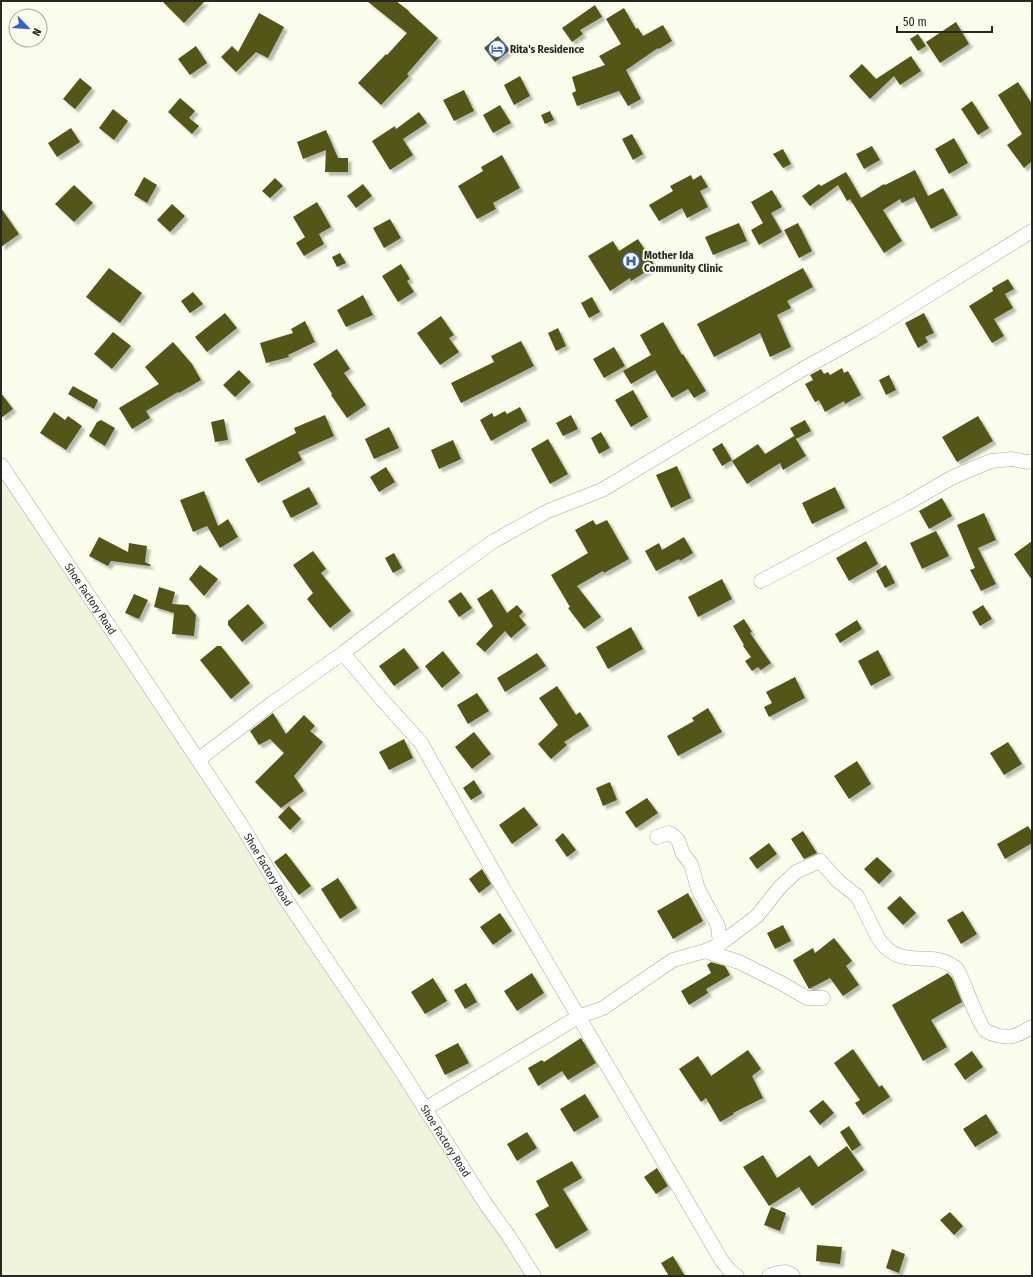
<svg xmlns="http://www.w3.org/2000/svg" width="1033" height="1277" font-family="'Fira Sans Condensed',sans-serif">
<defs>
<filter id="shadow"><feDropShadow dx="3.5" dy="3.5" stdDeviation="1" flood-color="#0004"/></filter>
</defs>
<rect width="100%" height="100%" fill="#fbfded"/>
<path fill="#f0f4dc" d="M1,471l534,805h-534z"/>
<path fill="#525718" filter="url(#shadow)" d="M162,1h43l-21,22z
M367,1h29l13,10v1l29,26 -31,36 2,2 -28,29 -23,-22 28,-29 1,1 20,-22z
M595,5l7,12 -22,13 3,4 -11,8 -10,-14z
M624,8l12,21 2,-1 5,8 20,-11 9,16 -13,8 -1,-1 -32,22 15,29 -13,7 -9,-15 -42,15 -5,-13 4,-2 -4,-14 33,-12 -6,-9 22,-12 -15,-25z
M259,13l25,14 -16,31 -12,-6 -20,20 -15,-15 11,-11 6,6z
M956,22l13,22 -29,19 -14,-21z
M918,34l8,12 -8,5 -8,-12z
M498,36l12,14 -15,12 -11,-14z
M196,46l11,17 -17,12 -12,-16z
M911,56l10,15 -21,14 -6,-9 -24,23 -21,-23 13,-12 14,15z
M520,76l10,20 -16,9 -10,-20z
M80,78l12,10 -17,21 -12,-10z
M1018,82l14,22v57l-8,7 -17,-23 15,-11 -24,-39z
M464,90l10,21 -20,10 -11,-21z
M180,98l15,13 -6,7 10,8 -7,8 -24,-22z
M972,101l17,27 -11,7 -17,-26z
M500,105l11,18 -18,10 -10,-18z
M113,109l15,12 -14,19 -15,-12z
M550,111l4,9 -9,4 -4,-9z
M419,112l8,11 -24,16 10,16 -23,15 -18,-29 23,-15 1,3z
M71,128l9,14 -23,15 -9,-14z
M326,130l12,28h10v14h-23l1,-22 -23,9 -6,-17z
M632,134l11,20 -10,6 -11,-21z
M954,138l14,25 -19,11 -14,-25z
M872,146l8,14 -16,9 -8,-15z
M783,149l8,15 -8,4 -10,-14z
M502,155l18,33 -27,15 3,6 -19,10 -19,-33 25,-15 -2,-4z
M915,170l13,26 15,-8 15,27 -27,14 -17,-32 -12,6 -2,-4 -17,11 19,31 -18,12 -34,-54 -3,2 -9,-16 -28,21 -8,-10 17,-12 2,2 25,-14 15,26 23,-14 1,1z
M691,175l2,5 8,-5 7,12 -8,4 8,16 -21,11 -5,-10 -23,13 -10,-16 24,-14 -3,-5z
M144,177l13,8 -10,18 -13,-8z
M275,178l8,8 -13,12 -8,-7z
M363,184l9,12 -16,12 -9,-12z
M74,185l19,18 -19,19 -19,-18z
M772,190l10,17 -11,6 11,19 -23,13 -8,-15 12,-7 -12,-21z
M317,202l14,25 -12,7 5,10 -20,12 -8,-13 9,-6 -12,-20z
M172,204l13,12 -15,16 -13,-12z
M1,208l18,26 -18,13z
M390,219l11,19 -17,10 -11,-20z
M739,223l8,18 -34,14 -8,-18z
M798,223l14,28 -13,7 -15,-28z
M638,239l17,27 -24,15 -1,-3 -20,13 -22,-35 25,-15 6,10z
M340,253l6,10 -9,4 -5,-10z
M401,264l9,15 -3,2 7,11 -16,10 -16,-26z
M109,268l33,25 -22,30 -34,-26z
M803,268l10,19 -26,14 4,7 -14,7 14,32 -21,10 -10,-24 -46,24 -17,-33z
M1008,279l6,10 -9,5 8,14 -19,11 10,17 -12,7 -23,-37 24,-15 -1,-3z
M193,292l10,12 -13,9 -9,-12z
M363,295l10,20 -27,12 -9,-17z
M592,297l8,15 -11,6 -8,-15z
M225,313l12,15 -30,24 -12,-15z
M924,313l10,20 -9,4 3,5 -10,6 -13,-25z
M441,316l13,19 -5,3 10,14 -19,13 -23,-32z
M305,321l10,21 -27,13 1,2 -23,6 -6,-20 33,-10 -2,-4z
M663,322l19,33 1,-1 23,37 -12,7 -6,-9 -16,9 -17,-28 -24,14 -8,-13 28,-16 -11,-20z
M558,328l8,18 -10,5 -8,-18z
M113,332l18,14 -19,23 -18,-15z
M521,341l13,25 -73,37 -10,-20 43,-21 -3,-6z
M173,342l19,22 9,16 -22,13 -1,-1 -32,19 4,7 -18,11 -13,-21 40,-24 -14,-17z
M614,347l11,19 -21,12 -11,-19z
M337,349l13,20 -6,4 22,32 -19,13 -16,-23 1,-1 -19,-30z
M842,368l2,5 4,-2 13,24 -16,9 -1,-3 -19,11 -6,-12 -4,2 -10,-18 8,-4 -3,-5 11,-6 3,5 4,-2 2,3z
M239,370l12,12 -16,15 -12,-12z
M889,375l7,15 -10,5 -7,-15z
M73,386l25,14 -4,9 -26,-15z
M633,390l15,27 -17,10 -16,-27z
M1,393l12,16 -12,9z
M520,407l7,14 -36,20 -11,-21 12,-7 2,4 11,-6 2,3z
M54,412l11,8 3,-4 14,10 -16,24 -26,-17z
M325,415l9,21 -36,16 4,8 -44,23 -13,-24 51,-26 -2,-5z
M571,415l7,14 -15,7 -7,-13z
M978,416l15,25 -36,21 -15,-25z
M224,419l4,21 -13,2 -4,-20z
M101,420l14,8 -10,18 -16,-10 8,-14z
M805,420l6,11 -15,8 10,17 -23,14 -3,-7 -33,21 -15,-23 26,-17 7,10 29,-18 1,1 -5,-9z
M389,427l10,21 -25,11 -9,-20z
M601,432l9,16 -11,6 -8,-16z
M548,439l20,35 -18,10 -19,-35z
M453,440l8,19 -22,10 -8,-19z
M722,443l10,17 -10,6 -10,-17z
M677,466l14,32 -20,10 -15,-33z
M386,467l9,15 -16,10 -9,-15z
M309,487l9,17 -27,14 -9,-17z
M835,487l10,21 -33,16 -10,-21z
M204,491l14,35 10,-7 10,18 -18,11 -13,-22 -14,6 -13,-32z
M942,498l10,18 -23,13 -10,-18z
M984,513l12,27 -18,8 18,36 -15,7 -11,-21 5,-2 -18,-43z
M593,520l3,5 11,-5 22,39 -25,14 -1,-2 -26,15 24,31 -17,12 -16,-21 2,-1 -19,-32 37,-22 -13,-23z
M936,531l13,25 -27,13 -12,-26z
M99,537l29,15 1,-9 18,3 -2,16 6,3 -1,1 -39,-5 -3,5 -19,-10z
M684,537l9,16 -13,8 -1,-2 -23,12 -11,-20 14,-8 3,7z
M866,541l12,23 -29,17 -13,-23z
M1032,541v39l-18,-26z
M313,551l13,18 -5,4 30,38 -21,17 -23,-29 6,-6 -20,-28z
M394,553l8,15 -9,5 -8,-15z
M200,565l18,14 -14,17 -15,-17z
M886,565l9,18 -10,5 -9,-17z
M722,579l10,20 -34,18 -10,-20z
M159,587l16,5 -3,12 16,1 8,10 -2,21 -22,-2 2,-21 -20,-6z
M492,589l15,24 10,-8 6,7 -4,4 7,9 -15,13 -6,-7 -20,21 -9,-8 17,-18 -16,-27z
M461,592l11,16 -13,9 -11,-16z
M134,594l14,6 -9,19 -14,-6z
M248,604l16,19 -22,19 -14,-17v-4z
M983,605l9,14 -12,7 -8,-14z
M744,619l8,13 -2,1 21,30 -10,7 -3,-3 -6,4 -7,-10 6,-4 -8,-11 1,-1 -11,-19z
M857,620l5,9 -22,14 -5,-9z
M631,627l12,22 -35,20 -12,-22z
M217,646h4l29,37 -19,16 -31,-39z
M404,648l15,20 -25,18 -15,-20z
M878,650l13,25 -20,11 -13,-25z
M443,651l17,22 -18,15 -17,-22z
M537,653l9,13 -41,26 -8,-14z
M795,677l10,21 -36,19 -5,-10 8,-4 -6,-11z
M557,686l19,29 4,-3 9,14 -25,16 3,3 -16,14 -13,-15 20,-19 -19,-27z
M477,693l12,18 -21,13 -11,-19z
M708,708l14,24 -44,24 -11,-20 27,-15 -2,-3z
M273,713l13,21 18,-19 11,11 -5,5 13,11 -29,34 10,15 -23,17 -26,-26 29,-29 -14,-14 -11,6 -9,-14z
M474,732l17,22 -19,15 -17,-22z
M404,739l9,19 -24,12 -10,-18z
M1008,742l14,22 -18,11 -14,-22z
M857,761l14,23 -22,15 -15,-23z
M474,780l8,13 -11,7 -8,-12z
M610,782l7,18 -14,6 -7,-18z
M647,798l11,15 -22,15 -11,-16z
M289,806l12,13 -11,11 -12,-13z
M524,807l14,18 -26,19 -13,-19z
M1028,826l4,6v11l-27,16 -8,-15z
M803,831l14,22 -13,6 -13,-20z
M563,833l13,17 -9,7 -12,-17z
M769,843l8,11 -20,15 -8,-11z
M286,853l25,33 -12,9 -25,-33z
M877,857l15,14 -13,13 -15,-15z
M482,869l9,15 -12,9 -10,-14z
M338,878l19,30 -17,11 -19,-30z
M688,893l15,28 -30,18 -16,-28z
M900,896l16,17 -13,12 -16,-17z
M963,911l14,23 -16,10 -14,-24z
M500,913l12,18 -19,14 -13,-18z
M783,925l8,16 -16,8 -8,-16z
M834,938l18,23 -6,5 13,19 -16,11 -13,-18 -21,11 -16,-29 20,-12 2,5z
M711,962l14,4 5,9 -24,14 2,4 -19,12 -8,-14 30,-18 -4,-8z
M532,973l12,20 -27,18 -13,-20z
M948,973l4,5 10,24 -31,18 16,27 -24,14 -31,-56z
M433,978l14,23 -22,13 -14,-22z
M466,983l11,19 -12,7 -11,-19z
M581,1038l15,25 -28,17 -6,-9 -24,15 -10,-18 14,-8 2,2z
M458,1043l11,20 -24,12 -10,-20z
M853,1049l26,38 3,-2 8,12 -27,18 -8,-12 5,-3 -26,-37z
M748,1050l13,19 -9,7 11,22 -30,15 1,1 -14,8 -14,-24 -5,4 -22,-33 19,-13 13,20z
M972,1051l11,16 -18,13 -11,-16z
M585,1094l14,23 -25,15 -14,-23z
M823,1100l11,13 -14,12 -11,-14z
M986,1114l12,19 -23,14 -12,-18z
M849,1126l12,19 -9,6 -12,-19z
M527,1132l10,16 -20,13 -10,-17z
M847,1146l17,24 -52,36 -13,-19 -30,19 -26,-39 20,-12 14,23 33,-23 8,12z
M572,1161l10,17 -19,11 25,41 -32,19 -21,-35 14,-8 -13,-25z
M657,1168l11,18 -12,8 -12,-17z
M771,1207l15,6 -6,18 -16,-6z
M950,1212l13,14 -9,9 -14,-15z
M817,1245l25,2 -2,17 -24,-3z
M892,1249l13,5 -6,19 -13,-5z
M673,1256l12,20h-16l-8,-13z"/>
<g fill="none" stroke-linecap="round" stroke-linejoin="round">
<defs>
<g id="street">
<path id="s1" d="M1,465l110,164 131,197 41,69 113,168 89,140 23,32 26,41"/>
<path d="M761,581l145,-77 47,-27 38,-16 21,-2 15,3 5,-1"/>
<path d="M343,653l35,42 43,48 75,133 226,385 8,10 7,5"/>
<path d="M198,760l73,-56 72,-51 84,-64 67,-48 54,-30 54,-21 206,-124 63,-35 161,-100"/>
<path d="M657,837l12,-4 5,3 4,4 5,14 8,10 7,25 20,37 2,18"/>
<path d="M705,951l34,11 44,22 24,14h16"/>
<path d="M425,1109l153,-92 25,-9 70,-48 32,-9 15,-7 37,-28 23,-29 16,-15 24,-11 18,20 19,15 21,42c22,34 50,11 75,28 6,3 8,12 11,18 3,8 17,44 22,47 7,4 19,7 27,5 6,-1 13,-6 19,-9"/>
<path d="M769,1276c9,-3 16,-7 24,0"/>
</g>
</defs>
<use href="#street" stroke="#a8aa9b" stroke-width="15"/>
<use href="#street" stroke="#fff" stroke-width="14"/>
</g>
<defs>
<symbol id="hotel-ring" viewBox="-11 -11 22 22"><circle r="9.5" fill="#fbfded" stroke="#3461d1" stroke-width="1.5"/><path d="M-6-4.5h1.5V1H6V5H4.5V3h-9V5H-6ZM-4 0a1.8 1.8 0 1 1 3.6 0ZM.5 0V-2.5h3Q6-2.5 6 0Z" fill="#3461d1"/></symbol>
<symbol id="hospital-ring" viewBox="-11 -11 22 22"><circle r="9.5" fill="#fbfded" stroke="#3461d1" stroke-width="1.5"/><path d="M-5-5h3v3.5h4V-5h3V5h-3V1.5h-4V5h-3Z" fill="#3461d1"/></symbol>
</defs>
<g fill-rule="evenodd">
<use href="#hotel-ring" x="487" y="39" width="20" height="20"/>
<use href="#hospital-ring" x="621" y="251" width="20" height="20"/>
</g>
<g text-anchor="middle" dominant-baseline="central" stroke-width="4" stroke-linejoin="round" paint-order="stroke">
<g font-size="11" font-weight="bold" fill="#272822" stroke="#fbfded" text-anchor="start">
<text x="510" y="49">Rita's Residence</text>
<text x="644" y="255">Mother Ida<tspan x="644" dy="13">Community Clinic</tspan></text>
</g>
<g font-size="11" fill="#272822" stroke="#fbfded">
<text stroke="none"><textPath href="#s1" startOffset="161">Shoe Factory Road</textPath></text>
<text stroke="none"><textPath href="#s1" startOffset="485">Shoe Factory Road</textPath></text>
<text stroke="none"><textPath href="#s1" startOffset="809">Shoe Factory Road</textPath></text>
</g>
</g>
<rect width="1033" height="1277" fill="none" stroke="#272822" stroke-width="4"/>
<g transform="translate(28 28) rotate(115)"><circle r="19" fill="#fbfded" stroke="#a6a89c"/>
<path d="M0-3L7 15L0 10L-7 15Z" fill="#3461d1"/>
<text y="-6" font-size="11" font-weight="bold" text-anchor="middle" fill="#272822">N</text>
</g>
<path d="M897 26v6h95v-6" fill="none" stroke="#272822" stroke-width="2"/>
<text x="903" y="26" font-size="12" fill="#272822" stroke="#fbfded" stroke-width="3" paint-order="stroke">50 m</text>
</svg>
